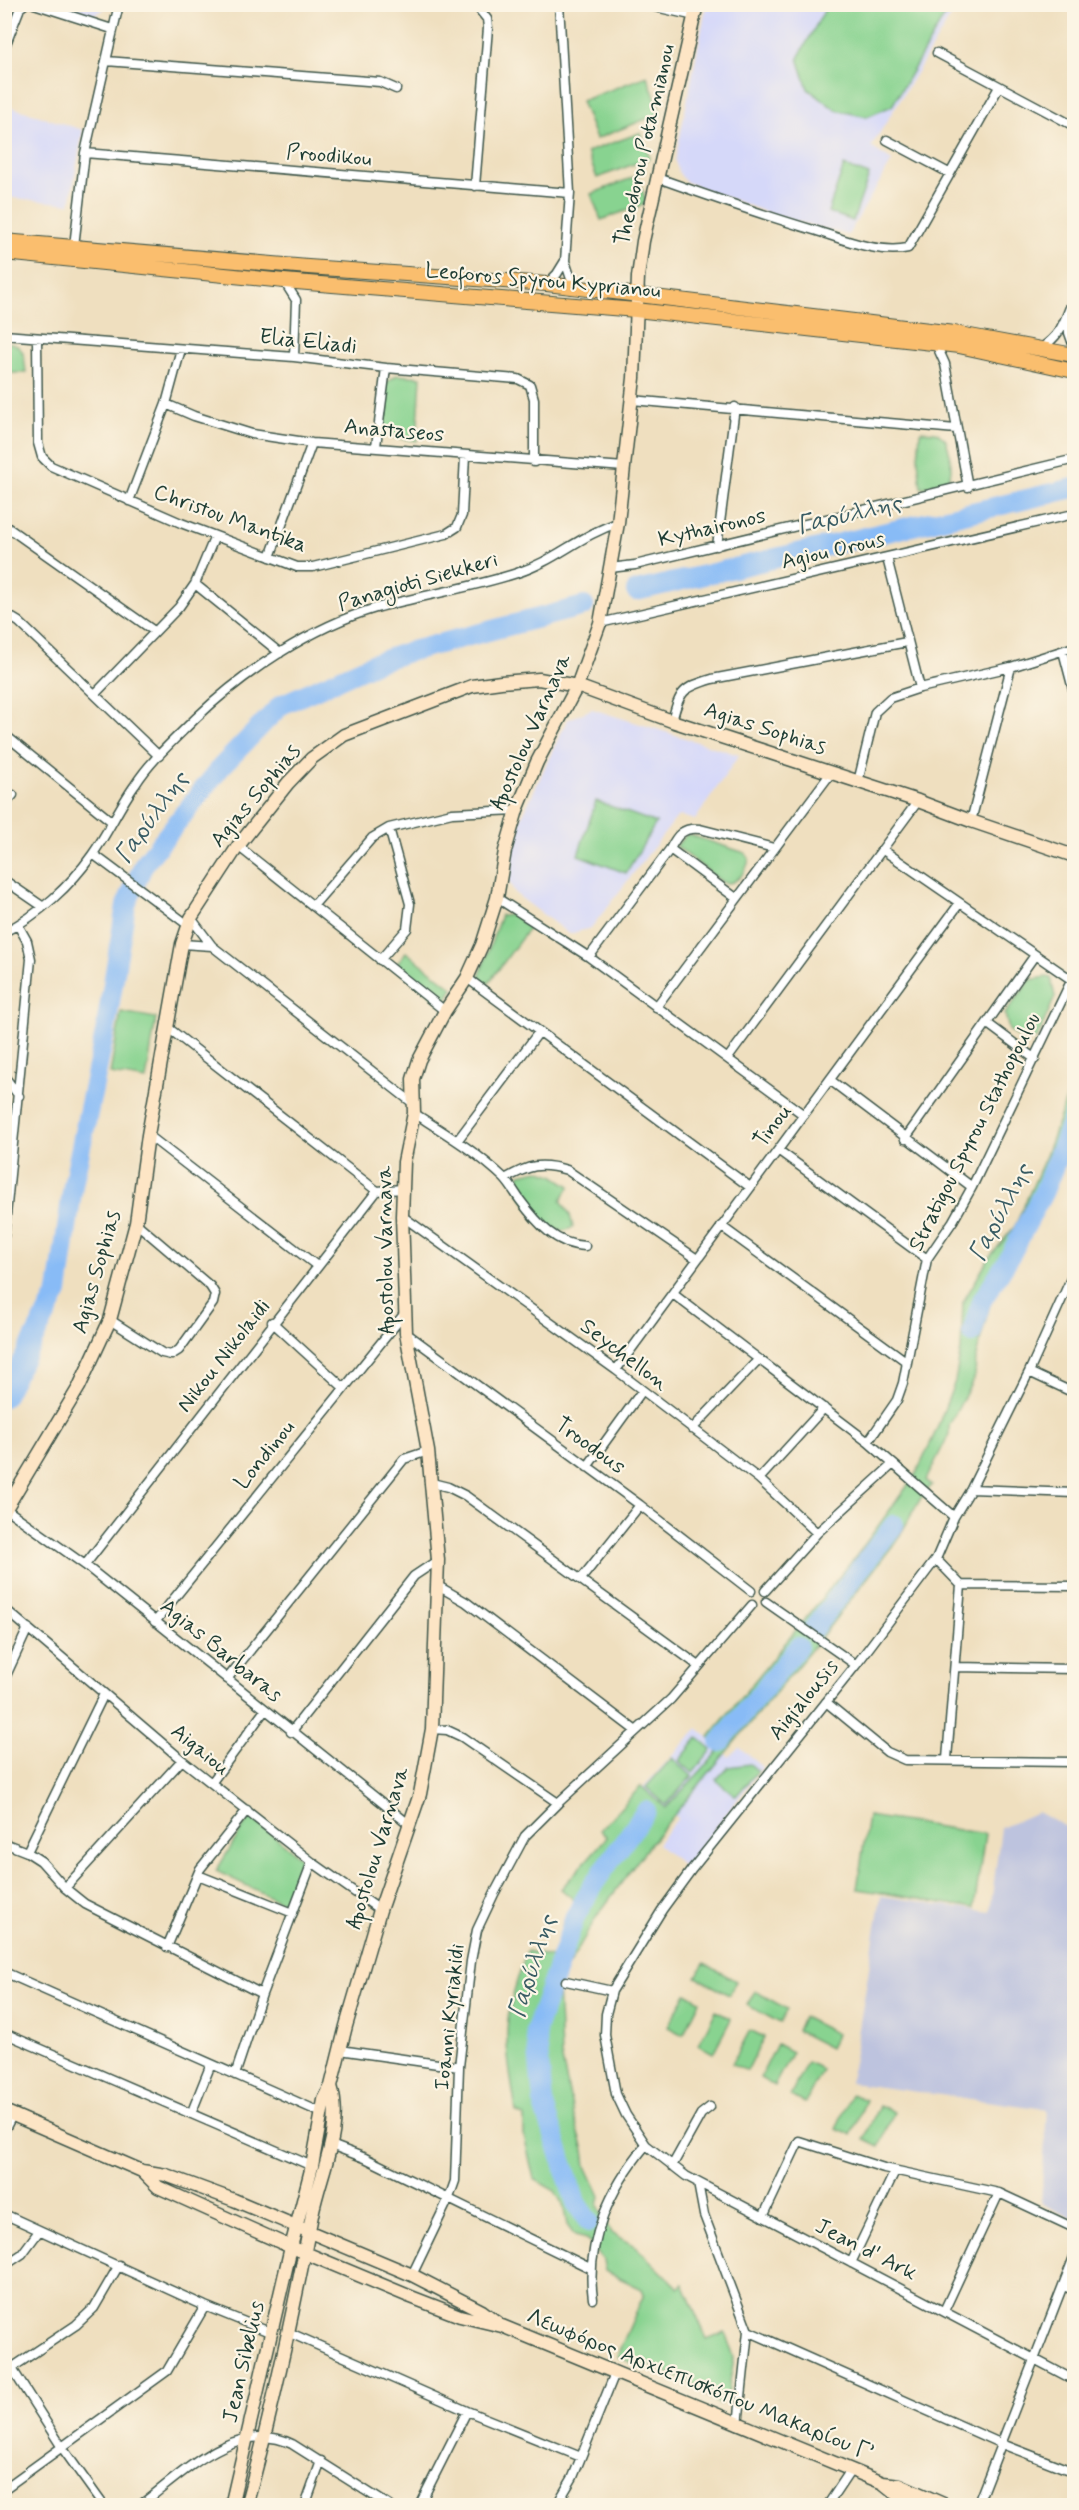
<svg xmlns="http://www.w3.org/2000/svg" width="1079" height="2510" font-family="Mynerve,sans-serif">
<rect width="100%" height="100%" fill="#fcf5e5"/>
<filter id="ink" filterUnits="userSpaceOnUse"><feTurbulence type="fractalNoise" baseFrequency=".0167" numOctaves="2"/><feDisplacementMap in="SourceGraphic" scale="12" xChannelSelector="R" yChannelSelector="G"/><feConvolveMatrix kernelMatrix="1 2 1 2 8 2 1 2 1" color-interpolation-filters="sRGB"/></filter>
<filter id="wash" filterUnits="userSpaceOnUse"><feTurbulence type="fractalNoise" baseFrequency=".008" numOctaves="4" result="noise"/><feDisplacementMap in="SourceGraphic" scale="24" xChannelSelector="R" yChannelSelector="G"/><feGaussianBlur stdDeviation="1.35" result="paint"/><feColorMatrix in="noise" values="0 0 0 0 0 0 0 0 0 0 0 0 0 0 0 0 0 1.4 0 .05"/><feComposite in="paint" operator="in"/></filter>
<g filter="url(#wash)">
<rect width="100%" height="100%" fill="#efdfbf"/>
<path fill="#d5d8f9" d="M47,5h58l-2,5 -11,6z
M710,5h248l-87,142 21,14 -44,74 -71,-19 -81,-30 -11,-5 -6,-8 -4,-12 31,-153z
M5,105l78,25 -13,74 -65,-7z
M592,709l147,46 -44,65 -14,-4 -4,1 -86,111 -22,6 -53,-40 -8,-14 1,-10 11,-49 47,-101z
M698,1728l31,29 10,-10 24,20 -78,100 -28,-23 21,-26 -35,-31z"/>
<path fill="#bdc3de" d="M1037,1812l37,19v388l-33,-16 6,-94 -197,-26 31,-187 109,16 11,-84z"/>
<path fill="#88d390" stroke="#548862" stroke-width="1.5" d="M828,4h123v1l-59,101 -25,11 -31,-7 -28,-21 -10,-31z
M647,76l14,37 -65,26 -15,-38z
M640,133l10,25 -53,20 -10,-26z
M844,166l25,9 -16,46 -25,-9z
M637,176l10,27 -46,17 -10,-26z
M5,342c20,2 19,13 21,31h-21z
M397,375l24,2 -4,64 -26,-4 -8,-9 3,-45z
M922,431l14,1 9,7c3,5 4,12 5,18 5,27 -7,25 -29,31l-3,-29 2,-27z
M596,801l60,22 -30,50 -48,-18z
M687,834l58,19 4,6c-2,12 -13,28 -27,23l-46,-36z
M512,914l17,14 -42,57 -9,-5 23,-65z
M406,952l47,36 -7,13 -6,1 -45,-36z
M1047,977l4,1 4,19 -18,41 -14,3 -14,-11 -4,-16 25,-34z
M121,1012l35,6 -10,62 -36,-6z
M1074,1078v56l-58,122 -9,10 -17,38 -14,52 -1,20 -26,50v8l-23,46 6,5 -11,13 -24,42 -82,105 -165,199 -53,72 -39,68 3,71 13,62 10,33 2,16 14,30 -2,9 13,28 24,13 43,42 5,-4 24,55 18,-7 9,26 -7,41 -8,5 -11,-6 -10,-12 -48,-21 -9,2 -24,-11 27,-62 -2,-5 -37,-18 -2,-11 -17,-21 -11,-3 -8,-11 -4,-20 -8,-14 -21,-12 -10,-44v-18l-8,-5c-4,-30 -12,-63 -8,-93 3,-23 11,-46 19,-68l28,7 8,-36 16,-18 -18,-15 46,-52 -7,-7 41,-44 25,22 55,-59 -12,-12 148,-182 59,-81 20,-43 19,-50 6,-31 2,-48 26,-44 26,-32 30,-68z
M538,1170l15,5 17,11 -9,14 9,15 3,12c-23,16 -47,-22 -57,-40l4,-13z
M698,1738l14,12 -19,23 -14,-12z
M672,1758l20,18 -26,29 -20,-18z
M750,1764l8,7 -22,25 -20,-16 12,-13z
M250,1816l51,42 -18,45 -67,-32z
M868,1816l117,18 -11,74 -117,-19z
M704,1963l32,18 -7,14 -33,-18z
M755,1991l32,18 -7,14 -33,-18z
M686,1993l14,8 -17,34 -15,-8z
M716,2011l15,8 -18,34 -15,-8z
M803,2017l34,17 -7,14 -33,-17z
M750,2030l14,7 -17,34 -15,-7z
M777,2044l15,8 -18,34 -14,-8z
M807,2062l15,7 -17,34 -15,-7z
M851,2094l15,6 -15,35 -15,-6z
M879,2105l15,7 -15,35 -15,-7z"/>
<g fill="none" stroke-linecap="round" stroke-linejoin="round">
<path stroke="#88bbf6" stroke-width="20" d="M636,591l438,-103
M972,1333l9,-31 28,-44 35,-67 30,-75
M4,1397l54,-105 15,-107 32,-153 21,-127 18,-41 77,-97 60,-62 94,-42 33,-11 176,-46
M813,1629l81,-104
M720,1742l78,-95
M589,2222l-13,-19 -33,-101 -7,-72 39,-113 18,-32 53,-74"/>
</g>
</g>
<g filter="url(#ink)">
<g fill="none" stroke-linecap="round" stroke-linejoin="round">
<defs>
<path id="street" d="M34,4l78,25
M475,4l12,15 1,9 -13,158
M642,4l53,12
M1071,4l3,3
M4,49l16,-41 5,-4
M937,53l137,73
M106,61l274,21 16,7
M887,140l62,33
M85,153l485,40
M658,178c53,19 105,37 159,53 28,9 62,23 91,17l91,-161
M74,246l11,-93 34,-149
M565,261l6,18 7,9
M284,281l12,19 -2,57
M547,284l10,-10 8,-13 5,-68 -11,-189
M1068,314l1,19 5,14
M4,335l290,22 92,11 132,11 12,6 4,14v63
M37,339l1,104 4,14 9,9 130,57 116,44h16l133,-33 11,-7 5,-12 3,-59
M936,344l9,20 23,123
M1041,348c22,-14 23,-28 33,-50
M632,400l324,29
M166,404l28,12 58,18 60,9 312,24
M376,446l10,-78
M129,501l37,-97 15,-55
M4,525l150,106
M717,546l18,-139
M270,557l42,-114
M887,558l33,130
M610,568l25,-3 432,-104
M195,584l85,69
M4,613l15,9 140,134
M600,623l474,-109
M1063,651l11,42
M95,694l84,-87 16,-23 20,-48
M672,721c8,-30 10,-33 40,-42l195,-37
M4,734l107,87
M858,782l17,-70 15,-14 30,-10 91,-21 63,-20
M4,805l9,-10
M971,821l40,-154
M238,846l207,165
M670,849l66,49
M883,850l189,130
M93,854l95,71
M4,880l38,26
M497,898l92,59 215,158
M313,906l59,-68 17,-10 63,-15 65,-3
M191,918l21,28 202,158
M4,932c34,-16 67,-47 88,-77 16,-22 27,-48 43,-70 16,-25 40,-46 61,-67 48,-46 115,-91 180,-110 47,-13 95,-20 141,-35 38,-12 63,-38 101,-50
M182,944l30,2
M589,957l81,-108c7,-14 13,-22 30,-20l74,19
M380,960l27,-31 3,-25 -21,-76
M467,978l283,209
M656,1007l175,-234
M988,1024l47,35
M167,1027l210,164
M728,1058l190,-257
M4,1076l15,20
M830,1080l142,107
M414,1113c31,20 63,39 90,65 6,6 11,15 16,22 17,23 36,45 65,46
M148,1135l169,131
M905,1139l130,-184
M457,1141l82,-109
M778,1150l149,109
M505,1179c24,-14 35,-17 62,-9l130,89
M402,1216l214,154 143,109 58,54
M721,1226l186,136
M4,1236l27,-277 -4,-18 -9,-16
M1074,1272l-45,100 -58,117 -17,28 -18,42 -80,106 -164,204 -30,41 -50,81 -6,23 -1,21 11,59 10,21 20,30 40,31 388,204
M673,1294l195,148 86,75
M110,1320l52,33 9,2 8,-5 34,-47 2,-9 -5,-8 -74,-63
M272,1322l71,65
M406,1333l234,172 111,86
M616,1370l343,-466
M1029,1372l45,21
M692,1429l67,-70
M868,1442l29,-42 6,-17 24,-124 26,-38 19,-34 102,-212
M587,1467l55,-76
M759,1479l65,-71
M432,1483l16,4 18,9 233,170
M971,1489l103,4
M6,1509l79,56 325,260
M936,1559l25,26 113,1
M85,1565l292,-374 25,-2
M581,1579l59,-74
M438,1586l28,16 170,129
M765,1591l52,-58 75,-68
M766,1602l90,63
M4,1608l178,152 130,102 68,48
M155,1622l250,-309
M956,1667l118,2
M227,1679l177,-220 24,-8
M4,1680l24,-52
M826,1702l61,50 18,8 169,2
M432,1729l15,1 15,7 96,66
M291,1732l123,-156 24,-16
M947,1759l14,-174
M212,1782l53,-72
M4,1843l23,9 14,9 24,27 20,16 177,90
M27,1852l77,-158
M198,1875l95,38
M65,1888l117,-128
M167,1947l33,-78 47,-59
M4,1972l318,141
M566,1981l46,10
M4,2033l308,133
M340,2050l119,17
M235,2075l27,-81 50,-132
M191,2114l20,-50
M4,2131l9,-17
M331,2145l34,13 225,110
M672,2166l29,-52 9,-7
M698,2183l6,32 44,116 -10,94
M4,2214l201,92 67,27
M763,2217l36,-76 85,27 115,25 75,35
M851,2263l44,-92
M4,2266l18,-12 17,-23
M412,2275l37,-77 6,-17 4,-114 12,-106 6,-31 17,-36 31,-58 33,-33 113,-104 81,-94
M1063,2286l11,4
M593,2299c-8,-57 17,-111 53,-154
M944,2311l55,-118
M748,2331l254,113 72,28
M290,2333l177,78 114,46
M4,2356l59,93 41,57
M4,2373l72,-48 18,-17 25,-43
M4,2489l163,-118 38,-65
M139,2506c42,-31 97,-89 153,-62l98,62
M305,2506l16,-45
M419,2506l48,-95
M556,2506l17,-29 42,-104
M827,2506l24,-36
M977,2506l97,-249"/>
<path id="secondary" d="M4,1512l75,-125 31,-67 26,-97 12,-88 34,-191 9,-26 47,-72 50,-63 24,-25 32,-23 128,-49 29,-4 38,-3 38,7 95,35 246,80 53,20 103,35
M4,2111l138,60 24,4 68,25 178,75 70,36 16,12
M142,2171l16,16 133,60 120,50 49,19 42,10 381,157 15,12 22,11
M883,2483l17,2 48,21
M231,2506l60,-259 21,-81 12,-66 7,-14 15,-60 34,-116 40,-116 12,-65 6,-169 -10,-109 -22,-118 -4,-117 2,-54 10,-49 -1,-34 6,-19 26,-49 22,-33 15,-33 15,-47 8,-47 12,-41 20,-48 40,-76 23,-63 18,-100 6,-56 10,-89 4,-101 5,-36 54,-237
M246,2506c27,-96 47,-193 66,-291 8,-42 32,-86 19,-129"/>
<path id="primary" d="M4,241l304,26 239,17 407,49 120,22
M4,253l280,28 352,29 323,36 115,25"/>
</defs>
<use href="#street" stroke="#3e5549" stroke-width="11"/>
<use href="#secondary" stroke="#3e5549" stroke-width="15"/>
<use href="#primary" stroke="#3e5549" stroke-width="16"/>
<use href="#street" stroke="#fff" stroke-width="8"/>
<use href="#secondary" stroke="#fde5c5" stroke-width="12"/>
<use href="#primary" stroke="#fabe6e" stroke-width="14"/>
</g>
</g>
<g text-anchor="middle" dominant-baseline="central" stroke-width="4.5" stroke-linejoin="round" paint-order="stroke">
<g font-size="22" fill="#1f3d34" stroke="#fcf5e5">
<text transform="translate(645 145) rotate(-77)">Theodorou Potamianou</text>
<text transform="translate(329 156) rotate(5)">Proodikou</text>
<text transform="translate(543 281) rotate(5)">Leoforos Spyrou Kyprianou</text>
<text transform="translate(308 342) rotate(6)">Elia Eliadi</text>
<text transform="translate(394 431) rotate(5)">Anastaseos</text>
<text transform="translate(230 519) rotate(20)">Christou Mantika</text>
<text transform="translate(712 528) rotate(-13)">Kythaironos</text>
<text transform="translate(833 551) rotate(-13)">Agiou Orous</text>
<text transform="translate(418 582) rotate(-16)">Panagioti Siekkeri</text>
<text transform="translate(765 729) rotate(18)">Agias Sophias</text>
<text transform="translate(531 732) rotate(-66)">Apostolou Varnava</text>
<text transform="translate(256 796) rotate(-50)">Agias Sophias</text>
<text transform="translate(773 1126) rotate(-53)">Tinou</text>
<text transform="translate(975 1132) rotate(-63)">Stratigou Spyrou Stathopoulou</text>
<text transform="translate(386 1250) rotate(-91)">Apostolou Varnava</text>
<text transform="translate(97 1272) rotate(-74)">Agias Sophias</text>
<text transform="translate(624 1355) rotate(37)">Seychellon</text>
<text transform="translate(224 1356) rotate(-52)">Nikou Nikolaidi</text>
<text transform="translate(590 1446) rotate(36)">Troodous</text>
<text transform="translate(265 1455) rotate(-51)">Londinou</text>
<text transform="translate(221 1651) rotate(39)">Agias Barbaras</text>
<text transform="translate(804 1700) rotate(-51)">Aigialousis</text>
<text transform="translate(200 1750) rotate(39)">Aigaiou</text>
<text transform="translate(378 1848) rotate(-73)">Apostolou Varnava</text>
<text transform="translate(450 2017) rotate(-84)">Ioanni Kyriakidi</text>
<text transform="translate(866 2250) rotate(27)">Jean d' Ark</text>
<text transform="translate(244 2362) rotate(-77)">Jean Sibelius</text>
<text transform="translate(700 2385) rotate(22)">Λεωφόρος Αρχιεπισκόπου Μακαρίου Γ’</text>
</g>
<g font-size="24" font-style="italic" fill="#395c64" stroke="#fcf5e5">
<text transform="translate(849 515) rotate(-13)">Γαρύλλης</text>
<text transform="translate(152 818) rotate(-54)">Γαρύλλης</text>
<text transform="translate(1001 1213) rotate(-62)">Γαρύλλης</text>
<text transform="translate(533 1967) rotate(-72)">Γαρύλλης</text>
</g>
</g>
<rect width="1079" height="2510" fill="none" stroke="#fcf5e5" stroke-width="24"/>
</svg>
